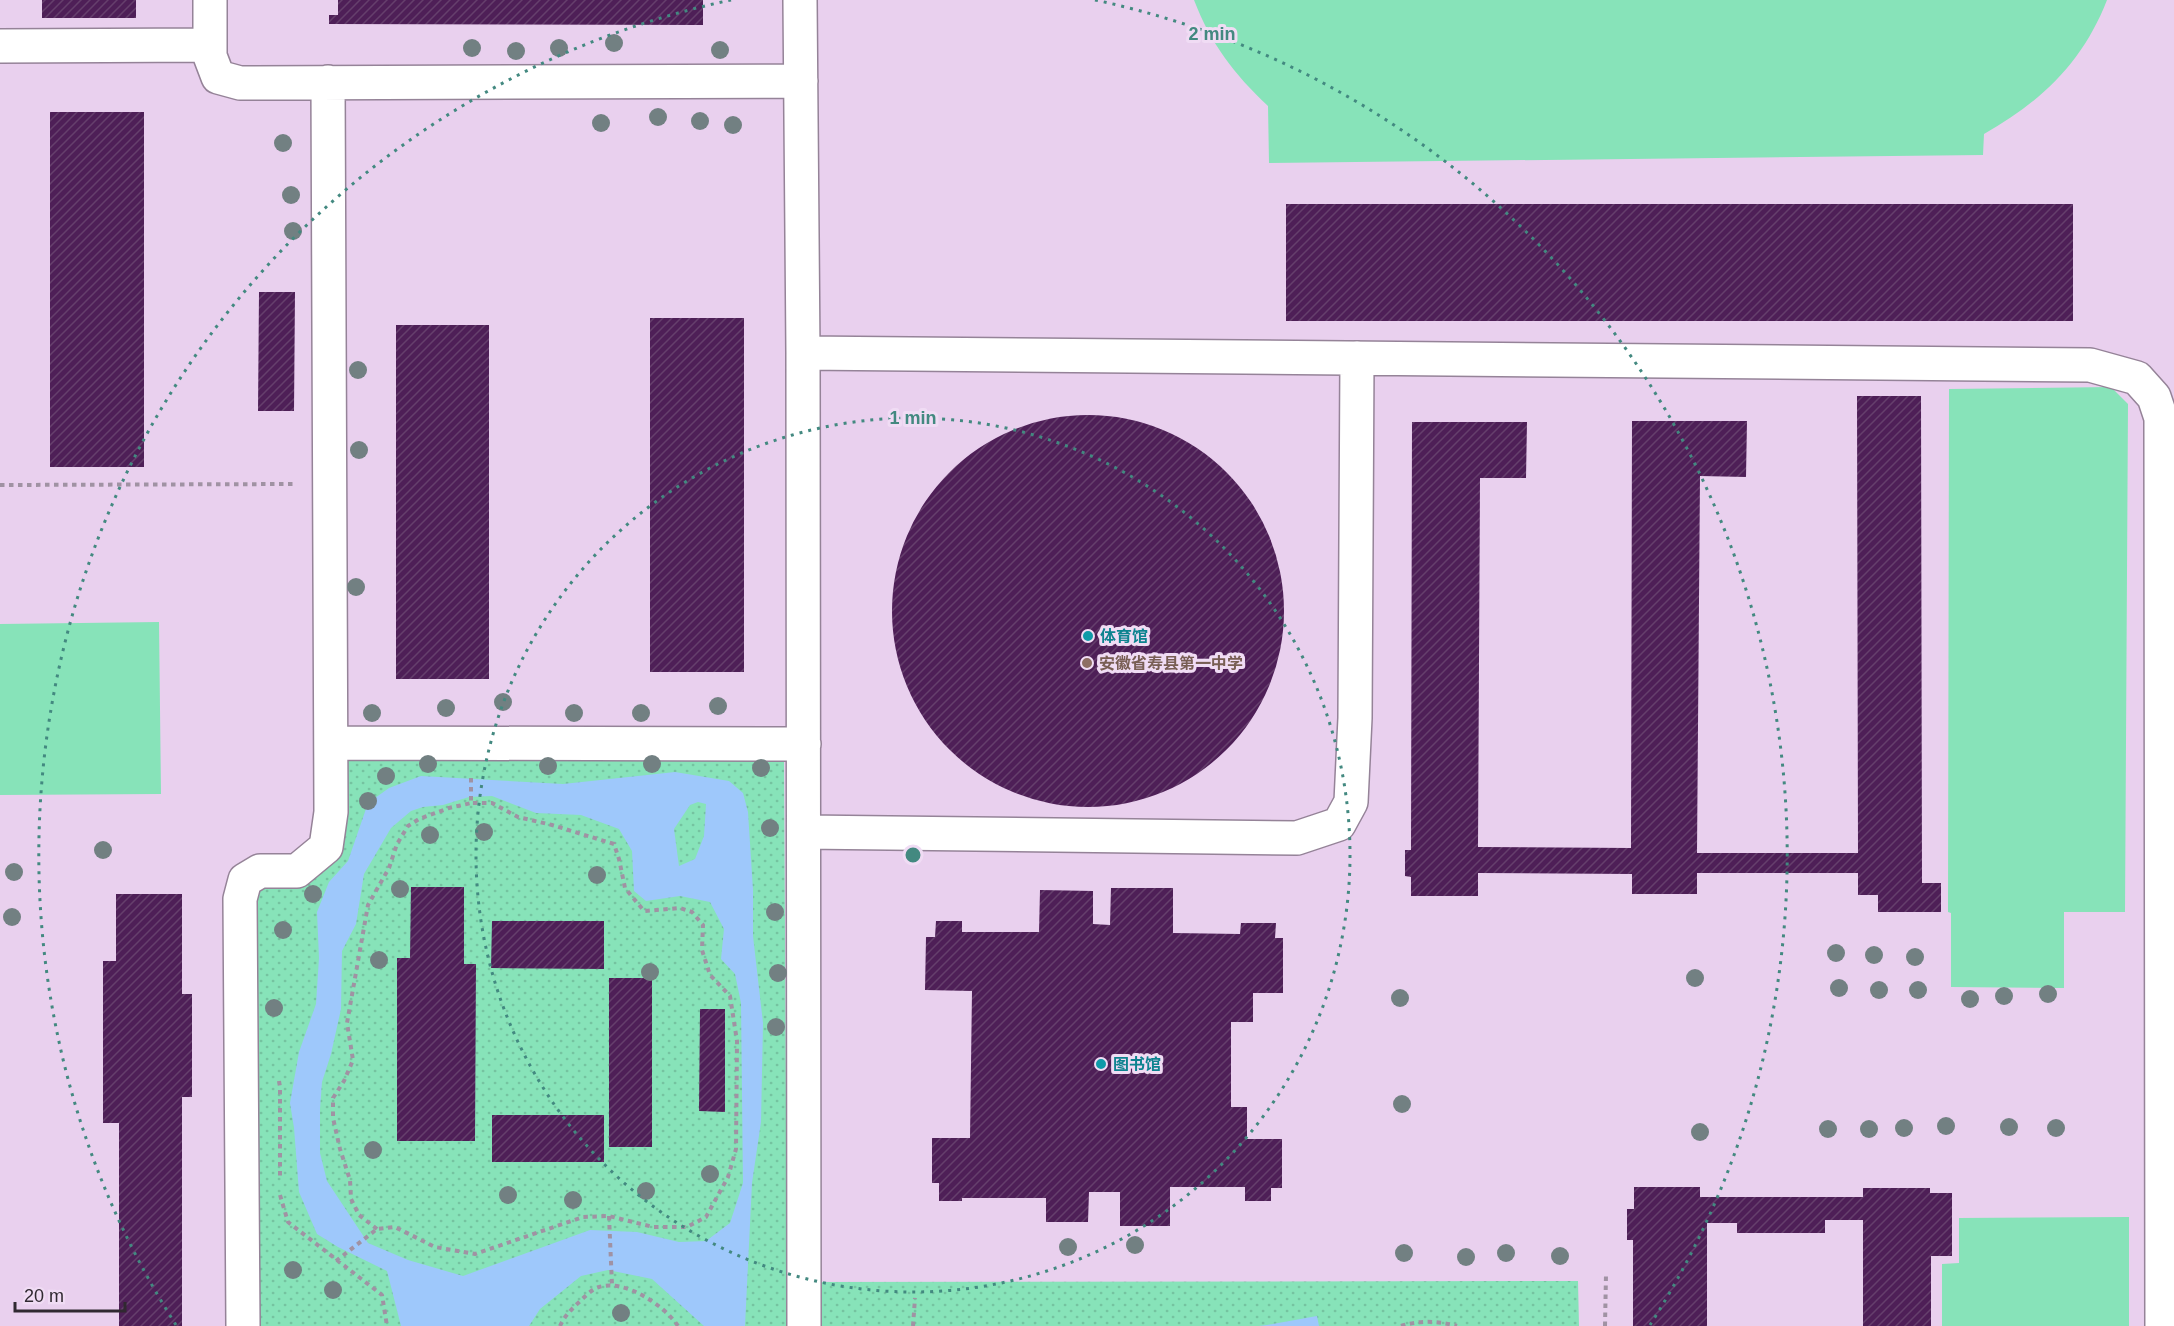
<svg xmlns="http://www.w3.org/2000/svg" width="2174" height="1326" font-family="Arial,'Noto Sans SC',sans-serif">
<defs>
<pattern id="grass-dots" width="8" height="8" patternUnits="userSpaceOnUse" patternTransform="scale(1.5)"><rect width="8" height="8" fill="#87e3b9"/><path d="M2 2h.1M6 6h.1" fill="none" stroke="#75c3a0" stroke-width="1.8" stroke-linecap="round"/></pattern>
<pattern id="building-hatch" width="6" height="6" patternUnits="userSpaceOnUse" patternTransform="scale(1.5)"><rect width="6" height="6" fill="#4e1f57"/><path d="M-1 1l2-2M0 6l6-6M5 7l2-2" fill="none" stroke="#653f6c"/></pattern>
</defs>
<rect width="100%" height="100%" fill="#f0dcf4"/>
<path fill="#e9d0ee" d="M0,0h2174v1326h-2174z"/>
<path fill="url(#grass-dots)" d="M340,748l444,4 3,530 791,-1 1,45h-1330l5,-437 48,-9z"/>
<path fill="#87e3b9" d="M1194,0h913c-24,62 -66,102 -123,134l-1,21 -714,8 -1,-57c-34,-32 -57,-62 -74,-106z
M2111,387l17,17 -3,508h-61v76l-113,-1v-74l-3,-1 1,-523z
M159,622l2,172 -161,1v-171z
M2129,1217v109h-187v-62l17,-1v-45z"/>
<path fill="#9ec8fb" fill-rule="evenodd" d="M675,772l54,9 14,12 5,19 5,78v46l10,87 -2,99 -9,61 -7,143h-41l-52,-47 -44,-9 -27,6 -41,33 -11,17h-128l-14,-55 -49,-24 -21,-13 -18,-42 -5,-64 -4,-25 9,-51 17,-48 3,-46 -2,-46 12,-30 19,-21 20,-58 21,-15 32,-12 142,8zM492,796l44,17 45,2 38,14 13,22 2,40 12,10 34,-5 30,6 14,27 -3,30 14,15 6,29 2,180 -13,40 -24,18 -27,1 -42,-10 -47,-2 -127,46 -55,-16 -40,-17 -41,-62 -7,-28v-44l2,-27 9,-28 10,-45 1,-58 14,-27 8,-50 27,-46 20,-17 12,-4 20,-2 26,-8zM698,802l8,2 -2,32 -9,23 -16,7 -5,-37 16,-24z
M1317,1316l2,10h-60l8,-1z"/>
<path fill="url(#building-hatch)" d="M42,0h94v18h-94z
M338,0h365v25l-374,-1v-9h9z
M50,112h94v355h-94z
M1286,204h787v117h-787z
M259,292h36l-1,119h-36z
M650,318h94v354h-94z
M396,325h93v354h-93z
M1857,396h64l1,487h19v29h-63v-17h-20v-22h-161v21h-65v-20l-154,-1v23h-67v-19l-6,-1v-26h6l1,-428h115l-1,56h-46l-2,369 153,1 1,-427h115l-1,56 -46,-1 -3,377h161z
M892 611a196 196 0 1 1 392 0a196 196 0 1 1-392 0Z
M411,887h53v77h12l-1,177h-78v-183h13z
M1111,888h62v45l67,1 1,-11h35l-1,15h8v55h-30v29h-22v85h16v32h35v49h-11v13h-26v-14h-75v39h-50v-34h-31l-1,30h-42v-24h-84v3h-23v-18h-7v-45h38l2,-147 -47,-1 1,-53h9l1,-16h26v11h77l1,-42 53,1v33l17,1z
M116,894h66v100h10v103h-10v229h-63v-203h-16v-162h13z
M492,921h112v48l-113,-1z
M609,978h43v169h-43z
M700,1009h25v103l-26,-1z
M492,1115h112v47h-112z
M1634,1187h66v10h163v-9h67v5h22v63h-21v70h-68v-106h-38v13h-88v-10h-30v103h-74v-86h-6v-31h7z"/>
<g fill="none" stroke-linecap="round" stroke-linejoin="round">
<defs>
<path id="minor" d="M210,0v56l8,21 22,6 561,-2
M800,0l3,353 1,973
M0,46l210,-1
M803,353l1287,12 47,13 17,19 7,21 1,908
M331,743l473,1
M804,832l493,6 42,-14 12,-22 4,-84 2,-360
M243,1326l-3,-427 5,-19 15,-9h37l29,-24 5,-35 -3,-730"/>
</defs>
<use href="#minor" stroke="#958398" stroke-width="36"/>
<path stroke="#a092a3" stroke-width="4" stroke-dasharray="4.5 4.5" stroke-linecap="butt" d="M0,485l296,-1
M279,1081l1,6v91
M280,1195l8,27 94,73 5,31
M609,1216l3,69
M377,1229l-18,-14 -8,-16 -1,-19 -10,-31 -7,-31v-20l11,-17 9,-21 -6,-37 21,-118 21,-37 8,-24 11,-18 11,-7 30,-11 22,-5
M336,1261l41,-32 18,-2 40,20 40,7 108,-37 26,-1 44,11h34l19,-10 22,-40 8,-28 1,-108 -7,-45 -20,-21 -8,-25 1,-25 -11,-13 -12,-4 -36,3 -19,-23 -6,-29 -5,-15 -62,-19 -34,-8 -26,-14h-21v-26
M560,1326c4,-9 10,-15 17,-22 6,-5 14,-15 22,-17 26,-8 65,18 79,39
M913,1326l2,-28
M1401,1326c19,-6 37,-5 56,0
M1605,1326l1,-52"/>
<use href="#minor" stroke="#fff" stroke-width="33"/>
</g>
<g fill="#728082">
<circle cx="614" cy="43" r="9"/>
<circle cx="472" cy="48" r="9"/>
<circle cx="559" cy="48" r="9"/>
<circle cx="720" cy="50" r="9"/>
<circle cx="516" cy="51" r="9"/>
<circle cx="658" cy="117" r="9"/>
<circle cx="700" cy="121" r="9"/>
<circle cx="601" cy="123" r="9"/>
<circle cx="733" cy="125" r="9"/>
<circle cx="283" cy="143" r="9"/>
<circle cx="291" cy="195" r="9"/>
<circle cx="293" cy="231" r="9"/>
<circle cx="358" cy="370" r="9"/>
<circle cx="359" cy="450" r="9"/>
<circle cx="356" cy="587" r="9"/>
<circle cx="503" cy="702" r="9"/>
<circle cx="718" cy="706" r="9"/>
<circle cx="446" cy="708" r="9"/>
<circle cx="372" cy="713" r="9"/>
<circle cx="574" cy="713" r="9"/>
<circle cx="641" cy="713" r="9"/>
<circle cx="428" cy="764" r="9"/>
<circle cx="652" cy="764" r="9"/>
<circle cx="548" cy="766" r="9"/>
<circle cx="761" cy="768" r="9"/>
<circle cx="386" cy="776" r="9"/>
<circle cx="368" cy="801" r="9"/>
<circle cx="770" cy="828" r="9"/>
<circle cx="484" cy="832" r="9"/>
<circle cx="430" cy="835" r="9"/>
<circle cx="103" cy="850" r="9"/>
<circle cx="14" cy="872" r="9"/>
<circle cx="597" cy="875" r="9"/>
<circle cx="400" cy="889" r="9"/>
<circle cx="313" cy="894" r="9"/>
<circle cx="775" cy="912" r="9"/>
<circle cx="12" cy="917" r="9"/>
<circle cx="283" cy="930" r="9"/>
<circle cx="1836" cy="953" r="9"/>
<circle cx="1874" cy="955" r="9"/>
<circle cx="1915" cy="957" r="9"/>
<circle cx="379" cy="960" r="9"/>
<circle cx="650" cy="972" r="9"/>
<circle cx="778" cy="973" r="9"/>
<circle cx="1695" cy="978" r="9"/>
<circle cx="1839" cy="988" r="9"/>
<circle cx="1879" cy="990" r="9"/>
<circle cx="1918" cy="990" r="9"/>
<circle cx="2048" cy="994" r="9"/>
<circle cx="2004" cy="996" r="9"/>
<circle cx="1400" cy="998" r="9"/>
<circle cx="1970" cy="999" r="9"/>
<circle cx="274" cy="1008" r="9"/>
<circle cx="776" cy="1027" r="9"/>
<circle cx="1402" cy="1104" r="9"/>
<circle cx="1946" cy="1126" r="9"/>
<circle cx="2009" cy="1127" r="9"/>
<circle cx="1904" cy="1128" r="9"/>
<circle cx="2056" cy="1128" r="9"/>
<circle cx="1828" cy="1129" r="9"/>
<circle cx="1869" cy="1129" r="9"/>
<circle cx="1700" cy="1132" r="9"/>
<circle cx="373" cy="1150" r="9"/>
<circle cx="710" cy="1174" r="9"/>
<circle cx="646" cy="1191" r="9"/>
<circle cx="508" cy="1195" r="9"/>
<circle cx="573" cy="1200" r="9"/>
<circle cx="1135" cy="1245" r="9"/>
<circle cx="1068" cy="1247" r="9"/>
<circle cx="1404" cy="1253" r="9"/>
<circle cx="1506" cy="1253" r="9"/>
<circle cx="1560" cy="1256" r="9"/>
<circle cx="1466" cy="1257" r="9"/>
<circle cx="293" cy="1270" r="9"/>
<circle cx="333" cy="1290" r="9"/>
<circle cx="621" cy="1313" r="9"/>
</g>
<g fill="none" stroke="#438980" stroke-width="3" stroke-dasharray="3 6">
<circle cx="913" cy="855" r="437"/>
<path d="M176 1325A874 874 0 0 1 731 0M1095 0A874 874 0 0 1 1650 1325"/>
</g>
<g fill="#0f9aa8" stroke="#f0dcf4" stroke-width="2">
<circle cx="1088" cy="636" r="6"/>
<circle cx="1101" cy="1064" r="6"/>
</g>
<circle fill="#8d6e63" stroke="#f0dcf4" stroke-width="2" cx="1087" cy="663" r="6"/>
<g text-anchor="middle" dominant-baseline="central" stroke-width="6" stroke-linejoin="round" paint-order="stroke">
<g font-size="16" font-weight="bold" fill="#0d838f" stroke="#f0dcf4" text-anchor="start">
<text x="1100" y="636">体育馆</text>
<text x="1113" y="1064">图书馆</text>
</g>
<g font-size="16" font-weight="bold" fill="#785e54" stroke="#f0dcf4" text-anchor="start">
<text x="1099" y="663">安徽省寿县第一中学</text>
</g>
</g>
<circle cx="913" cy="855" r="9" fill="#438980" stroke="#f0dcf4" stroke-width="3"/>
<g font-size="18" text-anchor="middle" font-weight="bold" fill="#438980" stroke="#f0dcf4" stroke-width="6" stroke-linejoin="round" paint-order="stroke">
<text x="1212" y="40">2 min</text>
<text x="913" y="424">1 min</text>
</g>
<path d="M15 1302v9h110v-9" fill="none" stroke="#302931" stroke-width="3"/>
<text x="24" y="1302" font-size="18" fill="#302931" stroke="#f0dcf4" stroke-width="4.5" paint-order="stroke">20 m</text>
</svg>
